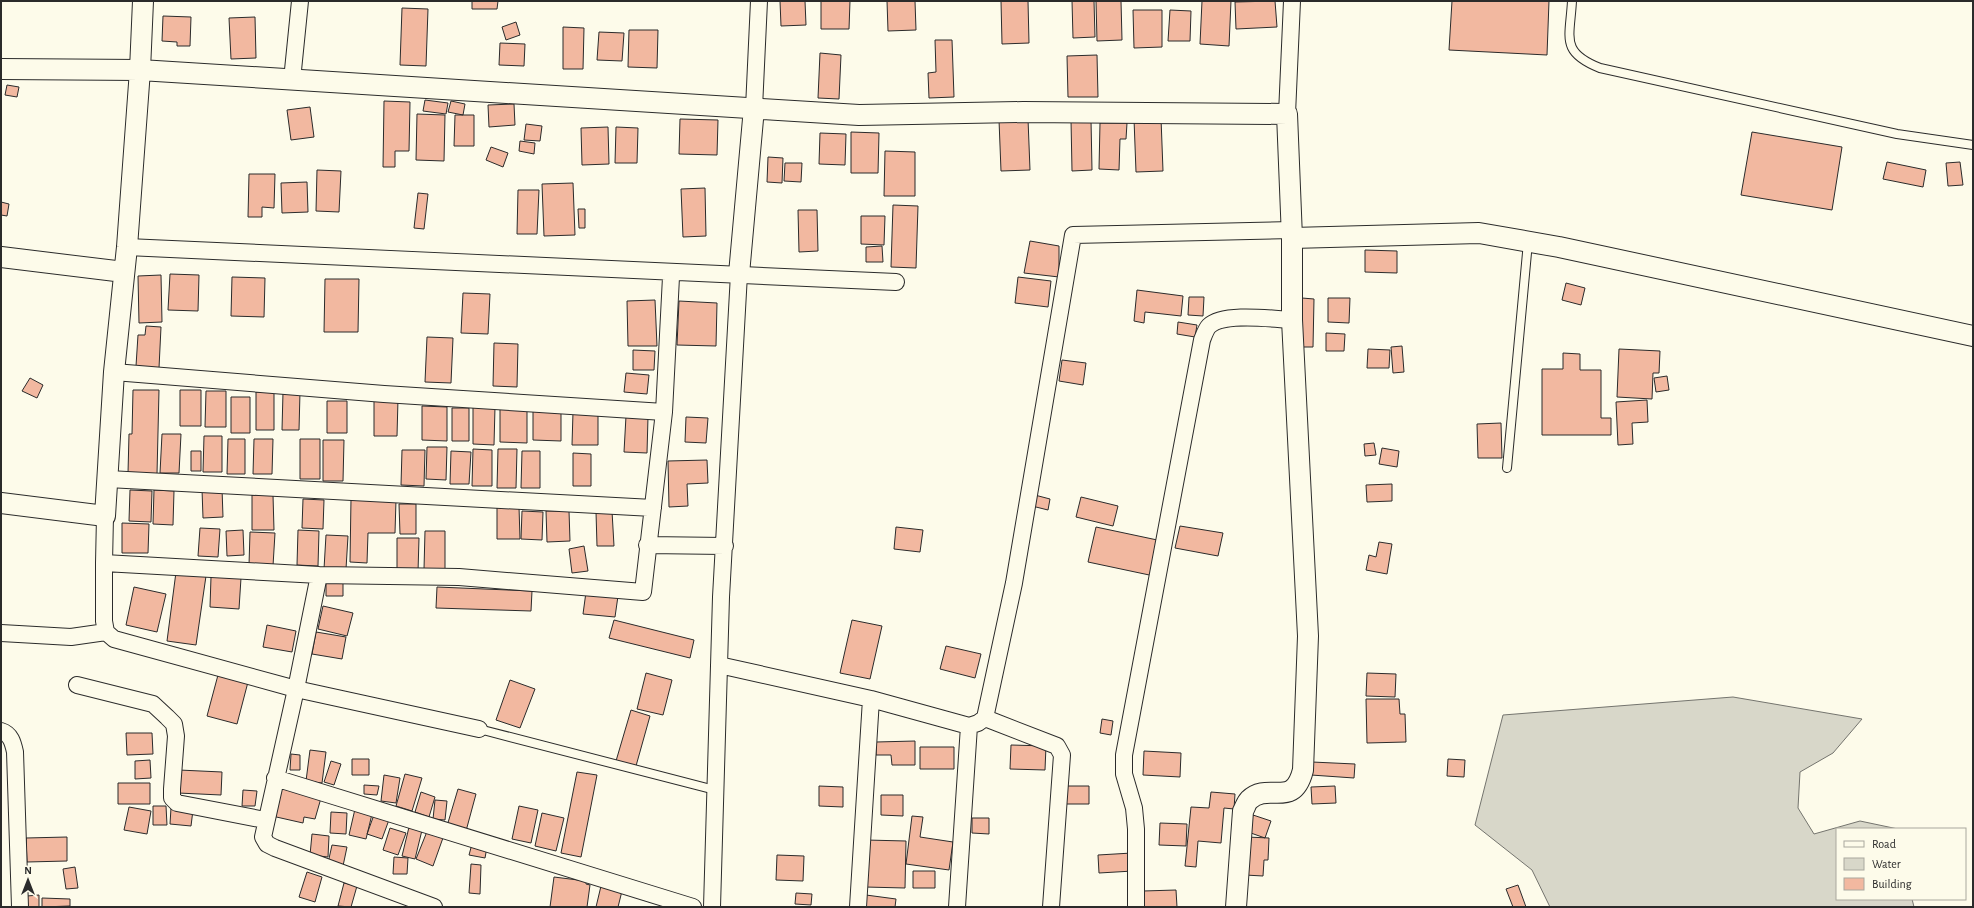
<svg xmlns="http://www.w3.org/2000/svg" width="1974" height="908" font-family="'Alegreya Sans',sans-serif">
<rect width="100%" height="100%" fill="#fdfbea"/>
<path fill="#d8d7c9" stroke="#74746e" d="M1733,697l129,22 -29,34 -33,19 -2,36 16,26 46,-13 38,8h-61v70h75l2,8h-364l-18,-37 -57,-45 28,-110z"/>
<path fill="#f2b8a0" stroke="#2b2b2b" d="M472,1h26l-1,8h-25z
M780,1h25l1,24 -25,1z
M821,1h29l-1,28h-28z
M887,1h28l1,29 -28,1z
M1001,1h27l1,42 -27,1z
M1072,1h22l1,36 -22,1z
M1096,1h25l1,39 -25,1z
M1202,1h29l-2,45 -29,-2z
M1275,1l2,26 -41,2 -1,-27z
M1452,1h97l-2,54 -98,-5z
M402,8l26,1 -2,57 -26,-1z
M1133,10h29v37l-28,1z
M1170,10l21,1 -1,30h-22z
M163,16l28,1 -1,29h-13v-4l-15,-1z
M255,17l1,41 -25,1 -2,-41z
M516,22l4,13 -14,5 -4,-13z
M563,27l21,1 -1,41h-20z
M629,30h29l-1,38 -29,-1z
M599,32l25,1 -2,28 -25,-1z
M935,40h17l2,57 -25,1 -1,-25 8,-1z
M500,43l25,1 -1,22 -25,-1z
M820,53l21,2 -2,44 -21,-1z
M1097,55l1,42h-30l-1,-41z
M7,85l12,2 -2,10 -12,-2z
M425,100l23,3 -2,11 -23,-3z
M384,101l26,1 -1,49h-14v16h-12z
M451,101l14,3 -2,11 -15,-3z
M514,104l1,21 -26,2 -1,-22z
M310,107l4,30 -23,3 -4,-30z
M417,114l28,1 -1,46 -28,-1z
M455,115h19v31h-20z
M1161,118l2,53 -27,1 -2,-53z
M680,119l38,1 -1,35 -38,-1z
M1028,119l2,51 -29,1 -2,-51z
M1071,120h20l1,50 -20,1z
M1100,123h27l-1,16h-6l-1,31 -20,-1z
M526,124l16,2 -2,15 -16,-1z
M608,127l1,37 -27,1 -1,-37z
M616,127l22,1 -1,35h-22z
M851,132l28,1 -1,40h-27z
M1752,132l90,15 -10,63 -91,-15z
M820,133l26,1 -1,31 -26,-1z
M520,141l15,2 -1,11 -15,-3z
M491,147l17,6 -5,14 -17,-7z
M885,151l30,1v44h-31z
M768,157l15,1 -1,25 -15,-1z
M1887,162l39,8 -3,17 -40,-8z
M1960,162l3,23 -15,1 -2,-23z
M785,163h17l-1,19 -17,-1z
M317,170l24,1 -2,41 -23,-1z
M249,174h26l-1,34 -12,-1v10h-14z
M307,182l1,30 -26,1 -1,-30z
M573,183l2,52 -31,1 -2,-52z
M705,188l1,48 -23,1 -2,-48z
M518,190h21l-2,44h-20z
M418,193l10,1 -4,35 -10,-1z
M1,202l8,2 -2,12 -6,-1z
M893,205l25,1 -2,62 -25,-1z
M578,209h7v19h-6z
M798,210h19l1,41 -19,1z
M861,216h24l-1,29 -23,-1z
M1030,241l29,5v31l-35,-4z
M882,246l1,16h-17v-15z
M1365,250l32,1v22l-32,-1z
M170,274l29,1 -1,36 -30,-1z
M161,275l1,47 -23,1 -1,-47z
M232,277l33,1 -1,39 -33,-1z
M1018,277l33,4 -3,26 -33,-4z
M325,279h34l-1,53h-34z
M1566,283l19,5 -4,17 -19,-5z
M1137,290l46,6 -2,20 -36,-4 -1,11 -10,-2z
M463,293l27,1 -2,40 -27,-1z
M1189,297h15l-1,19 -15,-1z
M1302,298l12,1 -1,48h-12z
M1328,298h22l-1,25 -21,-1z
M655,300l2,46h-29l-1,-45z
M679,301l38,2 -1,43 -39,-1z
M1178,322l19,3 -2,12 -18,-3z
M146,326l15,1 -2,41 -23,-2 2,-31h7z
M1326,333l19,1 -1,17h-18z
M427,337l26,1 -2,45 -26,-1z
M494,343l24,1 -1,43 -24,-1z
M1402,346l2,26 -11,1 -2,-26z
M1368,349l22,1 -1,18h-22z
M1619,349l41,2 -1,22h-6l-1,26 -35,-2z
M633,350l22,1 -1,19h-21z
M1563,353l17,1v16h21v48h10v17h-69v-66h21z
M1062,360l24,3 -3,22 -24,-4z
M626,373l23,2 -2,19 -23,-2z
M1667,376l2,14 -13,2 -2,-14z
M30,378l13,7 -6,13 -15,-7z
M133,390h26l-2,84 -29,-1 1,-39h3z
M180,390h21v36h-21z
M206,391h20v36h-21z
M256,392h18v38h-18z
M283,392h17l-1,38h-17z
M231,397h19v36h-19z
M374,399h24l-1,37h-23z
M1647,400l1,22 -16,1 1,21 -15,1 -2,-43z
M327,401h20v32h-20z
M422,406l25,1v34l-25,-1z
M500,406h27v37l-27,-1z
M473,407h22l-1,38 -21,-1z
M452,408h17v33h-17z
M533,409h28v32l-28,-1z
M573,412l25,1v32h-26z
M626,416l22,1 -1,36 -23,-1z
M686,417l22,1 -2,25 -21,-1z
M1501,423l1,35h-24l-1,-34z
M162,434h19l-2,39h-19z
M204,436h18v36h-19z
M228,439h17v35h-18z
M254,439h19l-1,35h-19z
M300,439h20v40h-20z
M323,440h21l-1,41h-20z
M1374,443l2,12 -11,1 -1,-12z
M427,447h20l-1,33 -20,-1z
M1382,448l17,3 -2,16 -18,-3z
M473,449l19,1v36h-20z
M498,449h19l-1,39h-19z
M402,450h23l-1,36 -23,-1z
M191,451h10v20h-10z
M451,451l20,1 -2,32h-19z
M522,451h18v37h-19z
M573,453l18,1v32h-18z
M707,460l1,23 -21,1 1,22 -19,1 -1,-46z
M1392,484v17l-25,1 -1,-17z
M222,488l1,29 -20,1 -1,-29z
M130,490l22,1 -1,31 -22,-1z
M154,490l20,1 -1,34 -20,-1z
M1031,494l19,5 -2,11 -20,-5z
M252,495h21l1,35h-22z
M1081,497l37,9 -5,20 -37,-9z
M303,499l21,1 -1,29 -21,-1z
M351,499l45,1 -1,33h-27l-1,30 -17,-1z
M399,504h17v30h-16z
M497,507h22l1,32h-23z
M522,511l21,1 -1,28 -21,-1z
M546,511h23l1,30 -23,1z
M612,511l2,35h-17l-1,-34z
M122,523l27,1 -1,29h-26z
M1180,526l43,7 -5,23 -43,-8z
M896,527l27,3 -3,22 -26,-3z
M1096,527l66,14 -8,35 -66,-14z
M200,528l20,1 -2,28 -20,-1z
M243,530l1,25 -17,1 -1,-25z
M298,530l21,1 -1,35 -21,-1z
M425,531h20v38h-21z
M250,532l25,1 -2,33 -24,-1z
M326,535l22,1 -2,33h-22z
M397,538h22l-1,34 -21,-1z
M1379,542l13,2 -5,30 -21,-4 3,-15 7,2z
M584,546l4,25 -16,2 -3,-24z
M176,572l30,4 -10,69 -29,-4z
M211,577l30,1 -2,31 -29,-2z
M326,580h17v16h-17z
M134,587l32,7 -9,38 -31,-7z
M437,587l95,4 -1,20 -95,-3z
M586,592l32,4 -3,21 -32,-3z
M323,606l30,7 -6,23 -29,-7z
M614,620l80,20 -4,18 -81,-20z
M852,620l30,6 -12,53 -30,-6z
M267,625l29,6 -4,21 -29,-5z
M316,632l30,5 -4,22 -30,-5z
M946,646l35,8 -6,24 -35,-9z
M646,673l26,7 -9,35 -26,-6z
M1367,673l29,1 -1,23 -29,-1z
M218,675l30,7 -11,42 -30,-8z
M510,680l25,9 -15,39 -24,-8z
M1366,699h33l1,15h5l1,28 -39,1z
M631,710l19,6 -14,50 -20,-5z
M1102,719l11,2 -2,14 -11,-2z
M126,733h26l1,21 -26,1z
M915,741v24h-23l-1,-10h-15v-13z
M1011,745l35,1 -1,24 -35,-1z
M920,747h34v22h-34z
M310,750l16,2 -4,31 -16,-2z
M1144,751l37,2 -1,24 -37,-2z
M291,754l9,1v15h-10z
M352,759h17v16h-17z
M1448,759l17,1 -1,17 -17,-1z
M150,760l1,18 -16,1v-18z
M331,761l10,3 -7,21 -10,-3z
M1312,762l43,2 -1,14 -43,-3z
M179,770l43,2 -1,23 -43,-2z
M577,772l20,3 -16,82 -20,-4z
M405,774l17,4 -10,33 -16,-5z
M384,775l16,3 -4,25 -15,-2z
M118,783h32v21h-32z
M364,785l15,1 -2,9 -13,-1z
M819,786l24,1v20l-24,-1z
M1065,786h24v18h-24z
M1335,786l1,17 -24,1 -1,-17z
M279,788l42,10 -6,21 -11,-2 -1,6 -31,-7z
M458,789l18,5 -10,37 -19,-5z
M243,790l14,1 -2,15h-13z
M421,792l14,5 -6,20 -14,-5z
M1211,792l24,2 -1,15 -10,-1 -3,35 -23,-2 -2,26 -11,-1 6,-59 18,1z
M881,795h22v21l-22,-1z
M435,800l12,1 -2,19 -12,-1z
M153,806h13l1,19h-14z
M519,806l19,4 -7,33 -19,-4z
M129,807l22,4 -4,23 -23,-4z
M171,808l22,2 -2,16 -21,-2z
M355,809l17,5 -6,25 -17,-4z
M331,812l16,1 -1,21 -16,-1z
M375,812l15,5 -8,22 -15,-5z
M542,813l22,5 -8,33 -21,-5z
M1253,815l18,6 -6,17 -17,-6z
M912,816l11,1 -3,20 33,5 -4,28 -43,-6z
M972,818h17v16l-17,-1z
M410,823l13,3 -8,33 -13,-3z
M1160,823l27,1 -1,22 -27,-1z
M390,828l16,5 -8,22 -15,-5z
M428,829l16,6 -11,31 -17,-7z
M312,834l17,2 -1,21 -18,-2z
M67,837v24l-40,1 -1,-24z
M1247,837l22,1 -1,22h-4l-1,16 -18,-1z
M866,840l40,1 -1,47 -40,-1z
M472,844l15,3 -2,11 -16,-3z
M332,845l15,2 -4,19 -15,-3z
M1132,853l1,18 -34,2 -1,-18z
M777,855l27,1 -1,25 -27,-1z
M394,857l14,1 -1,16h-14z
M471,864l10,1 -1,29 -11,-1z
M75,867l3,21 -12,1 -3,-20z
M913,871h22v17h-22z
M307,872l15,5 -7,25 -16,-5z
M554,877l32,4v3l4,1 -3,22h-37z
M344,883l13,3 -6,21 -13,-1z
M1518,885l8,22h-13l-7,-18z
M601,886l21,5 -4,16h-22z
M1176,890l1,17h-34v-16z
M796,893l16,1 -1,11 -16,-1z
M39,895v12h-11l-1,-11z
M866,895l30,4 -1,8h-30z
M42,898l28,1v7l-28,1z"/>
<g fill="none" stroke-linecap="round" stroke-linejoin="round">
<defs>
<path id="service" d="M1572,1c-2,37 -12,51 28,67l297,66 76,11
M1507,468l21,-226
M479,729l236,61"/>
<path id="minor" d="M292,80l8,-79
M754,108l5,-107
M1287,114l5,-113
M127,247l769,35
M114,372l270,22 280,18
M108,479l545,29
M105,516l-1,47 215,12 140,2 184,15 21,-180 7,-135
M647,545l78,1
M104,563v58l2,11 8,7 182,50 183,40
M319,575l-23,114 -33,148 4,7 8,4 159,59
M1,633l70,4 35,-5
M719,665l152,34 98,27 9,-3 7,-5 29,-135 59,-348 219,-5
M77,685l76,19 14,13 7,7 2,12 -4,53v9l5,5 88,17
M985,718l72,28 5,9 -11,152
M1,731c10,3 12,12 14,21l5,155
M275,778l418,129
M712,907l9,-310 18,-323
M858,907l13,-208
M957,907l12,-181
M1136,907v-78l-2,-21 -10,-34v-19l78,-415c2,-5 4,-11 7,-14 14,-14 64,-7 83,-6"/>
<path id="tertiary" d="M143,1l-3,69 719,45 164,-3 264,2 5,124v82l16,316 -5,134c-10,40 -34,11 -54,30 -3,3 -4,8 -6,11l-7,96
M1,69l139,1 -13,177 -13,125 -9,144 -104,-13
M1292,238l187,-5 80,14 414,89
M1,257l123,15
M739,274l15,-166"/>
</defs>
<use href="#service" stroke="#2b2b2b" stroke-width="10"/>
<use href="#minor" stroke="#2b2b2b" stroke-width="18"/>
<use href="#tertiary" stroke="#2b2b2b" stroke-width="22"/>
<use href="#service" stroke="#fdfbea" stroke-width="8"/>
<use href="#minor" stroke="#fdfbea" stroke-width="16"/>
<use href="#tertiary" stroke="#fdfbea" stroke-width="20"/>
</g>
<rect width="1974" height="908" fill="none" stroke="#2b2b2b" stroke-width="4"/>
<rect x="1836" y="828" width="130" height="72" fill="#fdfbea" stroke="#a9a89e"/>
<rect x="1844" y="841" width="20" height="6" fill="#fdfbea" stroke="#a9a89e"/>
<text x="1872" y="848" font-size="12" fill="#2b2b2b">Road</text>
<rect x="1844" y="858" width="20" height="12" fill="#d8d7c9" stroke="#a9a89e"/>
<text x="1872" y="868" font-size="12" fill="#2b2b2b">Water</text>
<rect x="1844" y="878" width="20" height="12" fill="#f2b8a0" stroke="#a9a89e"/>
<text x="1872" y="888" font-size="12" fill="#2b2b2b">Building</text>
<g transform="translate(28 880)" stroke="#fdfbea" stroke-width="3" paint-order="stroke">
<path d="M0-3L7 15L0 10L-7 15Z" fill="#2b2b2b"/>
<text y="-6" font-size="11" font-weight="bold" text-anchor="middle" fill="#2b2b2b">N</text>
</g>
</svg>
